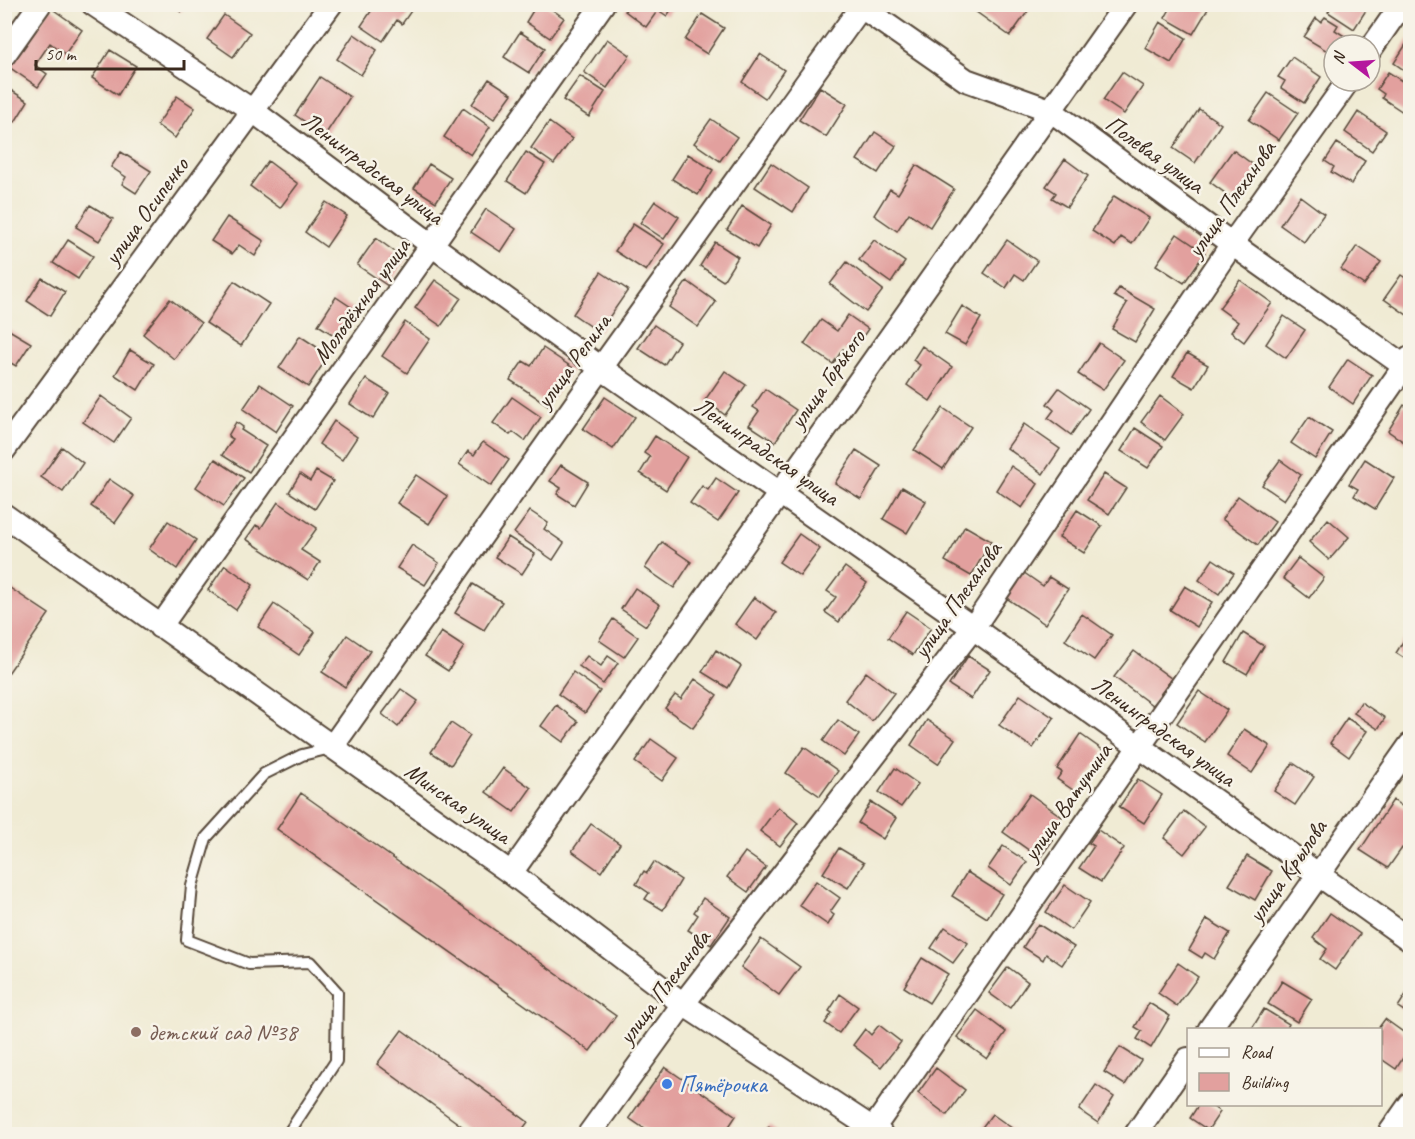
<svg xmlns="http://www.w3.org/2000/svg" width="1415" height="1139" font-family="Caveat,sans-serif">
<rect width="100%" height="100%" fill="#f7f3e8"/>
<filter id="ink" filterUnits="userSpaceOnUse"><feTurbulence type="fractalNoise" baseFrequency=".0167" numOctaves="2"/><feDisplacementMap in="SourceGraphic" scale="12" xChannelSelector="R" yChannelSelector="G"/><feConvolveMatrix kernelMatrix="1 2 1 2 8 2 1 2 1" color-interpolation-filters="sRGB"/></filter>
<filter id="wash" filterUnits="userSpaceOnUse"><feTurbulence type="fractalNoise" baseFrequency=".008" numOctaves="4" result="noise"/><feDisplacementMap in="SourceGraphic" scale="24" xChannelSelector="R" yChannelSelector="G"/><feGaussianBlur stdDeviation="1.35" result="paint"/><feColorMatrix in="noise" values="0 0 0 0 0 0 0 0 0 0 0 0 0 0 0 0 0 1.4 0 .05"/><feComposite in="paint" operator="in"/></filter>
<g filter="url(#wash)">
<rect width="100%" height="100%" fill="#f0ebd4"/>
<g id="blocks">
<path fill="#e2a09e" d="M170,4h16l-5,8z
M370,4h38l5,4 -11,16 -5,-4 -14,21 -22,-15 13,-19z
M537,4h7l20,14 -14,20 -24,-16z
M629,4h46l-8,12 -9,-6 -12,17 -21,-16z
M965,4h68l-23,32z
M1173,4h28l7,5 -15,25 -28,-16z
M1333,4h37l-16,25 -26,-17z
M51,8l31,22 -17,24 -15,-11 -15,22 12,9 -9,13 -29,-20z
M702,14l22,14 -17,26 -22,-14z
M224,15l26,18 -17,24 -26,-18z
M1325,17l13,8 -3,5 11,7 -5,8h-7v10l-30,-18 12,-19 5,4z
M1160,22l26,16 -15,25 -26,-15z
M520,32l25,16 -16,25 -25,-16z
M354,34l23,16 -16,25 -24,-16z
M1410,38v36l-16,-11z
M607,39l23,16 -23,33 -23,-16z
M110,50l26,16 -18,29 -26,-17z
M760,54l24,16 -19,28 -23,-16z
M1292,57l29,20 -17,26 -23,-15 4,-7 -7,-4z
M1122,72l21,14 -19,28 -21,-14z
M1388,72l22,14v14l-7,12 -21,-14 2,-4 -7,-5z
M580,76l25,16 -16,25 -26,-17z
M320,77l30,20 -25,38 -30,-20z
M489,79l23,15 -18,25 -22,-15z
M4,86l24,15 -13,21 -11,-7z
M820,87l27,17 -21,33 -27,-17z
M1268,93l30,20 -19,27 -30,-20z
M177,96l18,12 -20,30 -18,-13z
M463,108l27,19 -19,28 -27,-18z
M1199,109l22,15 -26,39 -22,-15z
M1358,112l28,19 -14,20 -27,-19z
M711,119l26,18 -17,24 -26,-18z
M549,122l23,17 -18,25 -23,-16z
M875,132l21,14 -18,27 -21,-13z
M1337,143l28,18 -14,23 -20,-12 3,-5 -9,-6z
M1233,150l26,19 -23,32 -26,-19z
M121,152l30,19 -15,22 -14,-9 4,-7 -15,-10z
M526,152l19,12 -19,29 -19,-12z
M688,154l25,16 -15,25 -26,-16z
M1065,159l23,17 -21,31 -15,-9 4,-5 -10,-7z
M268,161l30,23 -18,24 -30,-22z
M771,163l37,25 -15,24 -38,-25z
M429,164l22,14 -15,24 -22,-14z
M916,165l38,24 -24,38 -21,-14 -12,18 -23,-16 16,-26 8,5z
M1114,196l35,22 -17,26 -11,-7 -6,9 -23,-15z
M1300,196l24,18 -20,28 -24,-17z
M655,201l24,16 -15,22 -24,-16z
M326,202l21,14 -21,31 -21,-15z
M90,205l23,14 -14,22 -23,-14z
M742,206l29,19 -14,23 -30,-18z
M486,209l30,20 -15,23 -30,-20z
M227,217l37,24 -9,15 -16,-11 -7,9 -21,-13z
M633,224l31,20 -18,27 -31,-20z
M1177,234l28,19 -21,30 -28,-18z
M376,238l30,22 -18,26 -31,-21z
M68,240l25,16 -15,23 -25,-16z
M874,240l31,22 -14,21 -32,-23z
M1007,240l30,21 -13,19 -9,-6 -9,14 -22,-15z
M715,242l23,15 -15,24 -23,-15z
M1357,246l24,16 -17,23 -23,-16z
M847,262l36,28 -17,22 -36,-28z
M601,272l27,18 -29,42 -26,-18z
M1401,275l9,6v36l-26,-18z
M42,278l23,14 -15,24 -23,-15z
M435,280l26,18 -20,28 -26,-18z
M1240,280l32,23 -28,39 -13,-10 7,-10 -19,-14z
M234,281l35,23 -28,42 -35,-23z
M687,281l29,21 -18,25 -29,-20z
M1119,288l36,21 -20,33 -23,-13 15,-26 -13,-7z
M336,297l21,14 -17,28 -22,-14z
M170,299l31,24 -27,36 -31,-25z
M962,306l19,12 -16,27 -20,-11z
M848,315l20,14 -17,25 -8,-5 -10,15 -29,-20 17,-24 16,11z
M1284,316l21,14 -19,28 -20,-14z
M405,322l25,17 -23,34 -25,-17z
M654,325l25,17 -15,23 -26,-17z
M4,327l27,16 -15,23 -12,-7z
M300,336l29,19 -21,32 -29,-19z
M1099,343l25,17 -21,30 -25,-16z
M922,346l30,21 -22,34 -23,-16 13,-20 -7,-5z
M543,348l30,20 -25,37 -38,-25 13,-19 8,5z
M130,350l24,14 -16,26 -23,-15z
M1187,353l21,12 -14,23 -21,-12z
M1348,359l24,16 -19,29 -24,-17z
M725,371l21,14 -21,30 -20,-15z
M366,379l23,14 -16,26 -23,-15z
M260,384l33,22 -17,26 -33,-23z
M1059,388l30,21 -18,26 -23,-17 6,-8 -7,-6z
M765,389l31,21 -21,32 -26,-17 10,-14 -6,-4z
M101,396l30,22 -17,25 -31,-21z
M1160,396l24,18 -19,26 -24,-18z
M512,397l29,20 -16,24 -12,-9 -3,3 -17,-12z
M605,397l30,20 -22,32 -30,-20z
M1404,405l6,4v37l-22,-15z
M943,408l28,19 -28,42 -29,-19z
M1309,417l23,15 -17,27 -24,-16z
M334,421l23,16 -15,23 -23,-16z
M236,422l7,5 -2,3 25,16 -17,26 -27,-17 11,-16 -5,-3z
M1024,424l36,25 -17,25 -36,-26z
M1135,428l28,18 -15,22 -27,-17z
M655,436l32,21 -21,33 -26,-17 10,-16 -6,-4z
M483,442l26,18 -18,26 -32,-22 9,-13 6,4z
M62,447l21,16 -20,29 -22,-15z
M856,450l25,16 -20,33 -26,-16z
M215,459l29,19 -20,28 -28,-19z
M1365,459l29,19 -19,31 -21,-13 4,-7 -9,-5z
M1280,460l21,15 -17,25 -22,-15z
M561,465l27,17 -14,23 -17,-11 4,-6 -11,-7z
M1011,466l27,18 -16,24 -26,-18z
M316,471l17,10 -18,28 -26,-17 11,-18 10,7z
M1104,474l22,14 -17,26 -22,-14z
M416,475l31,21 -18,28 -32,-21z
M716,478l22,15 -20,29 -28,-19 12,-17 6,4z
M109,479l25,17 -19,27 -24,-17z
M902,487l24,14 -19,32 -24,-14z
M1238,496l37,26 -17,23 -36,-26z
M278,502l39,26 -16,22 19,12 -12,18 -62,-41 10,-14 5,3z
M1077,510l25,16 -18,27 -25,-16z
M530,511l18,12 -4,6 20,14 -11,17 -39,-27z
M1328,519l21,18 -20,23 -20,-18z
M168,521l28,19 -19,29 -28,-20z
M965,526l26,15 -20,35 -26,-15z
M799,534l21,15 -20,27 -21,-14z
M508,537l27,17 -13,20 -27,-17z
M662,542l29,20 -17,26 -29,-20z
M412,545l27,18 -14,22 -28,-17z
M1298,558l26,20 -15,20 -26,-20z
M1213,559l21,14 -15,21 -20,-14z
M225,565l28,20 -17,25 -28,-20z
M845,567l22,16 -28,39 -14,-10 11,-15 -9,-6z
M1020,570l23,16 6,-9 19,12 -23,35 -43,-29z
M4,584l45,30 -45,65z
M473,584l29,18 -18,28 -29,-17z
M1185,586l27,16 -15,25 -27,-17z
M635,588l25,17 -14,21 -25,-17z
M754,597l22,16 -19,27 -22,-16z
M274,604l41,28 -16,23 -41,-28z
M906,611l25,17 -18,27 -25,-17z
M1082,614l30,21 -18,25 -29,-20z
M613,619l25,18 -14,20 -25,-17z
M1410,630v32l-14,-9z
M441,632l23,15 -16,24 -23,-15z
M1243,633l21,13 -17,28 -21,-12z
M347,635l23,16 -25,36 -23,-15z
M716,650l25,16 -13,22 -26,-16z
M1134,651l38,28 -20,26 -38,-28z
M587,656l14,10 7,-10 10,7 -15,21 -24,-18z
M968,656l22,14 -19,29 -22,-14z
M573,672l27,19 -15,22 -27,-19z
M866,672l28,21 -22,28 -27,-21z
M695,679l22,16 -24,33 -28,-20 10,-13 6,4z
M401,689l17,12 -20,26 -16,-13z
M1199,691l28,19 -22,32 -28,-19z
M1020,695l34,23 -21,30 -34,-23z
M1361,702l24,16 -7,11 -24,-16z
M556,705l22,17 -15,20 -22,-16z
M1347,718l20,13 -18,26 -19,-14z
M838,720l21,15 -15,21 -21,-15z
M927,720l28,19 -17,25 -27,-19z
M451,723l19,13 -19,29 -20,-13z
M1244,729l26,17 -18,27 -25,-17z
M1080,734l24,17 -28,41 -19,-13 5,-7 -5,-3z
M651,739l27,19 -16,23 -27,-19z
M804,747l34,24 -18,25 -34,-23z
M1293,763l21,14 -19,28 -21,-14z
M503,768l28,20 -17,24 -28,-20z
M895,768l23,16 -17,23 -22,-15z
M1138,779l24,16 -18,28 -25,-16z
M301,793l315,223 -26,35 -313,-222z
M1030,794l32,23 -14,20 5,3 -13,18 -37,-26z
M1393,800l17,12v42l-8,-6 -14,20 -28,-18z
M871,802l25,16 -13,21 -25,-16z
M778,807l20,16 -18,23 -20,-15z
M1184,811l21,16 -21,27 -20,-16z
M591,824l29,20 -19,28 -29,-21z
M1098,830l26,18 -23,34 -22,-14 15,-22 -5,-3z
M1003,846l24,16 -16,23 -23,-17z
M839,848l25,15 -16,25 -25,-15z
M745,852l21,15 -18,25 -21,-15z
M1247,856l25,15 -17,29 -26,-15z
M654,862l27,18 -18,30 -18,-11 4,-6 -13,-9 8,-13 3,2z
M967,872l35,22 -15,24 -35,-22z
M816,881l24,17 -10,14 4,3 -6,10 -29,-20z
M1065,885l25,17 -19,28 -25,-18z
M703,898l27,19 -19,28 -23,-15 10,-15 -4,-3z
M1330,913l30,21 -25,36 -15,-11 7,-10 -14,-11z
M1207,919l23,14 -16,26 -9,-6 -3,5 -13,-8z
M1038,924l36,23 -12,18 -16,-11 -3,6 -20,-13z
M945,927l23,16 -15,20 -22,-15z
M761,939l39,28 -21,28 -38,-28z
M922,958l26,16 -19,29 -25,-16z
M1178,963l20,14 -21,29 -19,-13z
M1008,967l20,15 -18,26 -21,-15z
M1282,981l30,18 -15,23 -29,-18z
M1410,988v27l-12,-8z
M840,994l18,13 -19,26 -14,-10 7,-10 -3,-2z
M1149,1003l21,13 -19,32 -14,-9 5,-8 -7,-4z
M1264,1009l25,15 -3,6h-35z
M977,1010l29,22 -19,27 -30,-22z
M1385,1019l25,18v10l-14,22 -16,-11v-28h-3z
M879,1025l22,17 -20,25 -28,-22 12,-16 6,6z
M402,1030l126,92 -9,12h-51l2,-2 -93,-68z
M1120,1047l21,13 -16,25 -21,-13z
M665,1067l71,49 -12,18h-47l-3,-2 -2,2h-20l-23,-16z
M936,1068l29,22 -18,25 -29,-22z
M1096,1085l18,12 -16,26 -19,-13z
M1199,1104h10l11,8 -12,18 -18,-12z
M992,1114l24,17 -3,3h-36z
M769,1126l11,8h-17z"/>
</g>
</g>
<g filter="url(#ink)">
<use href="#blocks" fill-opacity="0" stroke="#564739" stroke-width="1.5"/>
<g fill="none" stroke-linecap="round" stroke-linejoin="round">
<defs>
<path id="service" d="M288,1134l48,-73 1,-69 -27,-30 -61,2 -62,-24 5,-54 14,-48 58,-64 38,-19 29,-7"/>
<path id="minor" d="M93,4l160,107 180,135 168,122 372,260 437,312
M857,4l109,76 84,30 182,134 178,126
M1370,50l32,-46
M4,55l36,-51
M4,450l327,-446
M4,515l507,358 172,131 198,130
M160,627l443,-623
M332,747l269,-379 260,-361
M511,873l615,-869
M1209,1030l201,-285
M873,1129l537,-771
M589,1134l94,-130 290,-376 259,-384 116,-163
M1136,1134l52,-75
M1389,1134l21,-30"/>
</defs>
<use href="#service" stroke="#564739" stroke-width="14"/>
<use href="#minor" stroke="#564739" stroke-width="26"/>
<use href="#service" stroke="#fff" stroke-width="10"/>
<use href="#minor" stroke="#fff" stroke-width="22"/>
</g>
</g>
<circle fill="#8d6e63" stroke="#f7f3e8" stroke-width="2" cx="136" cy="1032" r="6"/>
<circle fill="#3f7fe0" stroke="#f7f3e8" stroke-width="2" cx="667" cy="1084" r="6"/>
<g text-anchor="middle" dominant-baseline="central" stroke-width="5" stroke-linejoin="round" paint-order="stroke">
<g font-size="24" fill="#3b2a1e" stroke="#f7f3e8">
<text transform="translate(1155 154) rotate(36)">Полевая улица</text>
<text transform="translate(373 168) rotate(37)">Ленинградская улица</text>
<text transform="translate(1231 199) rotate(-55)">улица Плеханова</text>
<text transform="translate(146 211) rotate(-54)">улица Осипенко</text>
<text transform="translate(361 301) rotate(-54)">Молодёжная улица</text>
<text transform="translate(573 361) rotate(-54)">улица Репина</text>
<text transform="translate(827 379) rotate(-55)">улица Горького</text>
<text transform="translate(767 451) rotate(35)">Ленинградская улица</text>
<text transform="translate(957 600) rotate(-55)">улица Плеханова</text>
<text transform="translate(1164 731) rotate(36)">Ленинградская улица</text>
<text transform="translate(1067 802) rotate(-55)">улица Ватутина</text>
<text transform="translate(458 803) rotate(35)">Минская улица</text>
<text transform="translate(1287 871) rotate(-55)">улица Крылова</text>
<text transform="translate(664 987) rotate(-53)">улица Плеханова</text>
</g>
<g font-size="24" fill="#785e54" stroke="#f7f3e8" text-anchor="start">
<text x="148" y="1032">детский сад №38</text>
</g>
<g font-size="24" fill="#366cbe" stroke="#f7f3e8" text-anchor="start">
<text x="679" y="1084">Пятёрочка</text>
</g>
</g>
<rect width="1415" height="1139" fill="none" stroke="#f7f3e8" stroke-width="24"/>
<rect x="1187" y="1028" width="195" height="78" fill="#f7f3e8" stroke="#aca397" stroke-width="1.5"/>
<rect x="1199" y="1048" width="30" height="9" fill="#ffffff" stroke="#aca397" stroke-width="1.5"/>
<text x="1241" y="1058" font-size="18" fill="#3b2a1e">Road</text>
<rect x="1199" y="1073" width="30" height="18" fill="#e2a09e" stroke="#aca397" stroke-width="1.5"/>
<text x="1241" y="1088" font-size="18" fill="#3b2a1e">Building</text>
<g transform="translate(1352 63) rotate(287)"><circle r="28" fill="#f7f3e8" stroke="#aca397" stroke-width="1.5"/>
<path d="M0-4.5L10 22L0 15L-10 22Z" fill="#b5179e"/>
<text y="-9" font-size="16" font-weight="bold" text-anchor="middle" fill="#3b2a1e">N</text>
</g>
<path d="M36 60v9h148v-9" fill="none" stroke="#3b2a1e" stroke-width="3"/>
<text x="45" y="60" font-size="18" fill="#3b2a1e" stroke="#f7f3e8" stroke-width="4.5" paint-order="stroke">50 m</text>
</svg>
